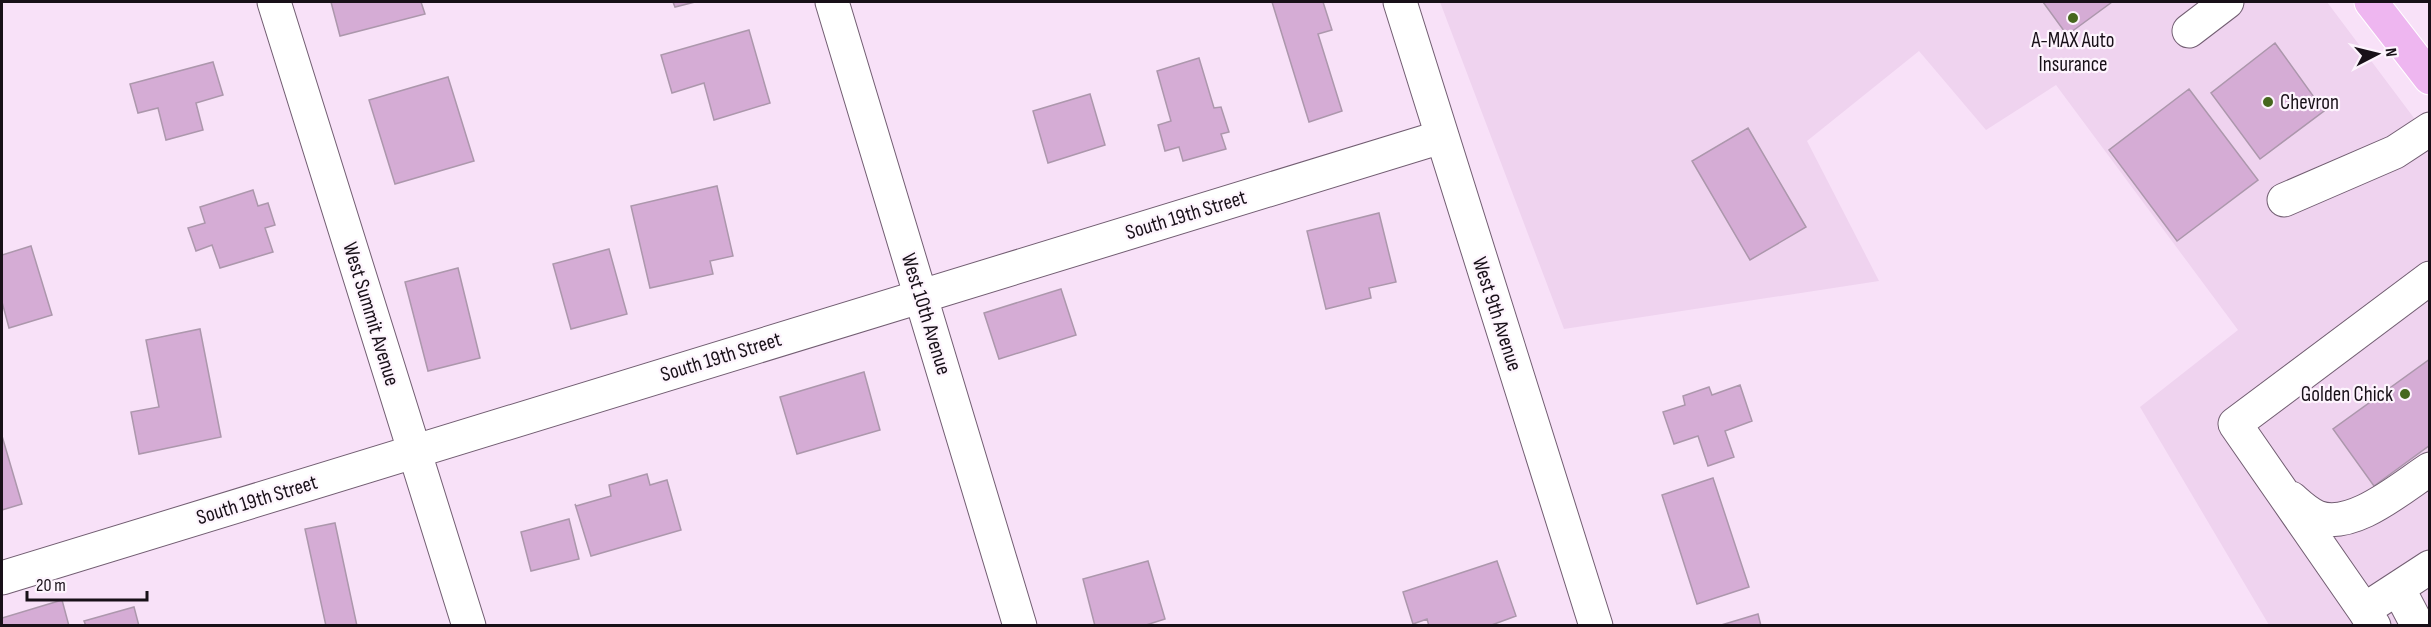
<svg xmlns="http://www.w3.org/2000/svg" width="2431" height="627" font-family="'Sofia Sans Condensed',sans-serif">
<rect width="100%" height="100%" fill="#f8e1f8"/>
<path fill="#efd3ef" d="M1440,2h887l102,136v487h-160l-129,-218 98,-77 -182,-245 -70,45 -67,-79 -112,90 72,140 -315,48z"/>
<path fill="#d5acd5" stroke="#ac97ac" stroke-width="1.5" d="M331,2h90l4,12 -85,22z
M673,2h22l-20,5z
M1272,2h51l9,28 -14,4 24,77 -33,11z
M2043,2h69l-45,33z
M749,30l21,73 -56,17 -10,-37 -32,10 -11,-38z
M2275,43l49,68 -64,48 -49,-66z
M1199,58l15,50 7,-1 8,25 -8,2 5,15 -43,12 -4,-14 -14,4 -7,-26 13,-4 -14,-50z
M213,62l10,33 -27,8 7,27 -37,10 -8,-32 -20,5 -8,-29z
M448,77l26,84 -79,23 -26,-84z
M2189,89l69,91 -81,61 -68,-91z
M1090,94l15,51 -57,18 -15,-52z
M1748,128l58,99 -56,33 -58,-99z
M717,186l16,70 -23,5 3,13 -63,14 -19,-82z
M253,190l5,16 10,-3 7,22 -10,3 8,24 -53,16 -8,-23 -16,6 -8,-23 17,-5 -5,-16z
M1379,213l17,69 -27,6 2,10 -45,11 -19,-78z
M31,246l21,69 -43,13 -7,-26v-47z
M609,249l18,65 -56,15 -18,-65z
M458,268l22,90 -52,13 -23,-89z
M1061,289l15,46 -77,24 -15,-46z
M200,329l21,108 -82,17 -8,-42 28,-5 -13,-67z
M2430,359v86l-56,41 -41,-57z
M864,372l16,58 -83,24 -17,-57z
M1740,385l12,36 -27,10 9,26 -26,9 -10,-30 -24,8 -11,-32 22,-7 -2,-9 26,-9 3,8z
M2,436l20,68 -20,6z
M647,474l3,11 17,-5 14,50 -90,26 -16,-52 1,2 35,-10 -2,-11z
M1713,478l36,109 -52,17 -35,-109z
M569,519l10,40 -48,12 -10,-39z
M335,523l22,103h-31l-21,-97z
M1148,561l17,58 -22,7h-48l-12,-47z
M1497,561l19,55 -27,10h-60l-2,-7 -14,5 -10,-32z
M62,600l7,26h-67v-8z
M134,607l5,19h-53l-2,-5z
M1758,614l3,12h-43z"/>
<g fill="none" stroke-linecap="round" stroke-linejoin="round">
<defs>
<path id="minor" d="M274,2l195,624
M832,2l188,624
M1400,2l196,624
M2189,31l38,-29
M2284,200l111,-48 35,-23
M2291,498c8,7 16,15 26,19 35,14 85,-30 113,-48
M2,578l1439,-441
M2398,588l20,38
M2364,610l-129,-186 195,-146
M2374,626l-10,-16 66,-43"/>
<path id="major" d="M2371,2l59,76"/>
</defs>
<use href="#minor" stroke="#725e72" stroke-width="35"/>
<use href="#major" stroke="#fff" stroke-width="35"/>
<use href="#minor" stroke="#fff" stroke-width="33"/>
<use href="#major" stroke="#eeb6f0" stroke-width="33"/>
</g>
<g fill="#46671e" stroke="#fdf4fd" stroke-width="2">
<circle cx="2073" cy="18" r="6"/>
<circle cx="2268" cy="102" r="6"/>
<circle cx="2405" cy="394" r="6"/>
</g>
<g text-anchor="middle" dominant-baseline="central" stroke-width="4.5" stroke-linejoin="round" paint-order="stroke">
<g font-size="21" fill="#181018" stroke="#fdf4fd">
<text x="2073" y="40">A-MAX Auto<tspan x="2073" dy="24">Insurance</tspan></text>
<text x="2280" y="102" text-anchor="start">Chevron</text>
<text x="2393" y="394" text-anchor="end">Golden Chick</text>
</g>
<g font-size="21" fill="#181018" stroke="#fdf4fd">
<text transform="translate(1186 215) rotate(-17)">South 19th Street</text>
<text transform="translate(371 314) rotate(73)">West Summit Avenue</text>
<text transform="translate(926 314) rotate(73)">West 10th Avenue</text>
<text transform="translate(1497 314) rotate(72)">West 9th Avenue</text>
<text transform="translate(721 357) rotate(-17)">South 19th Street</text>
<text transform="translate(257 500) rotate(-17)">South 19th Street</text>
</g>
</g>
<rect width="2431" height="627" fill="none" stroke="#181018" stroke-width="6"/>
<g transform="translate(2377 54) rotate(83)" stroke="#fdf4fd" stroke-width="4.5" paint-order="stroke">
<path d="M0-4.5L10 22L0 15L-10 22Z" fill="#181018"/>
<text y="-9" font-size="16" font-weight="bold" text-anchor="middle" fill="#181018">N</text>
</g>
<path d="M27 591v9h120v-9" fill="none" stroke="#181018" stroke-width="3"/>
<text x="36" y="591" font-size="18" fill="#181018" stroke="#fdf4fd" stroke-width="4.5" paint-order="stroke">20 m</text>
</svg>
